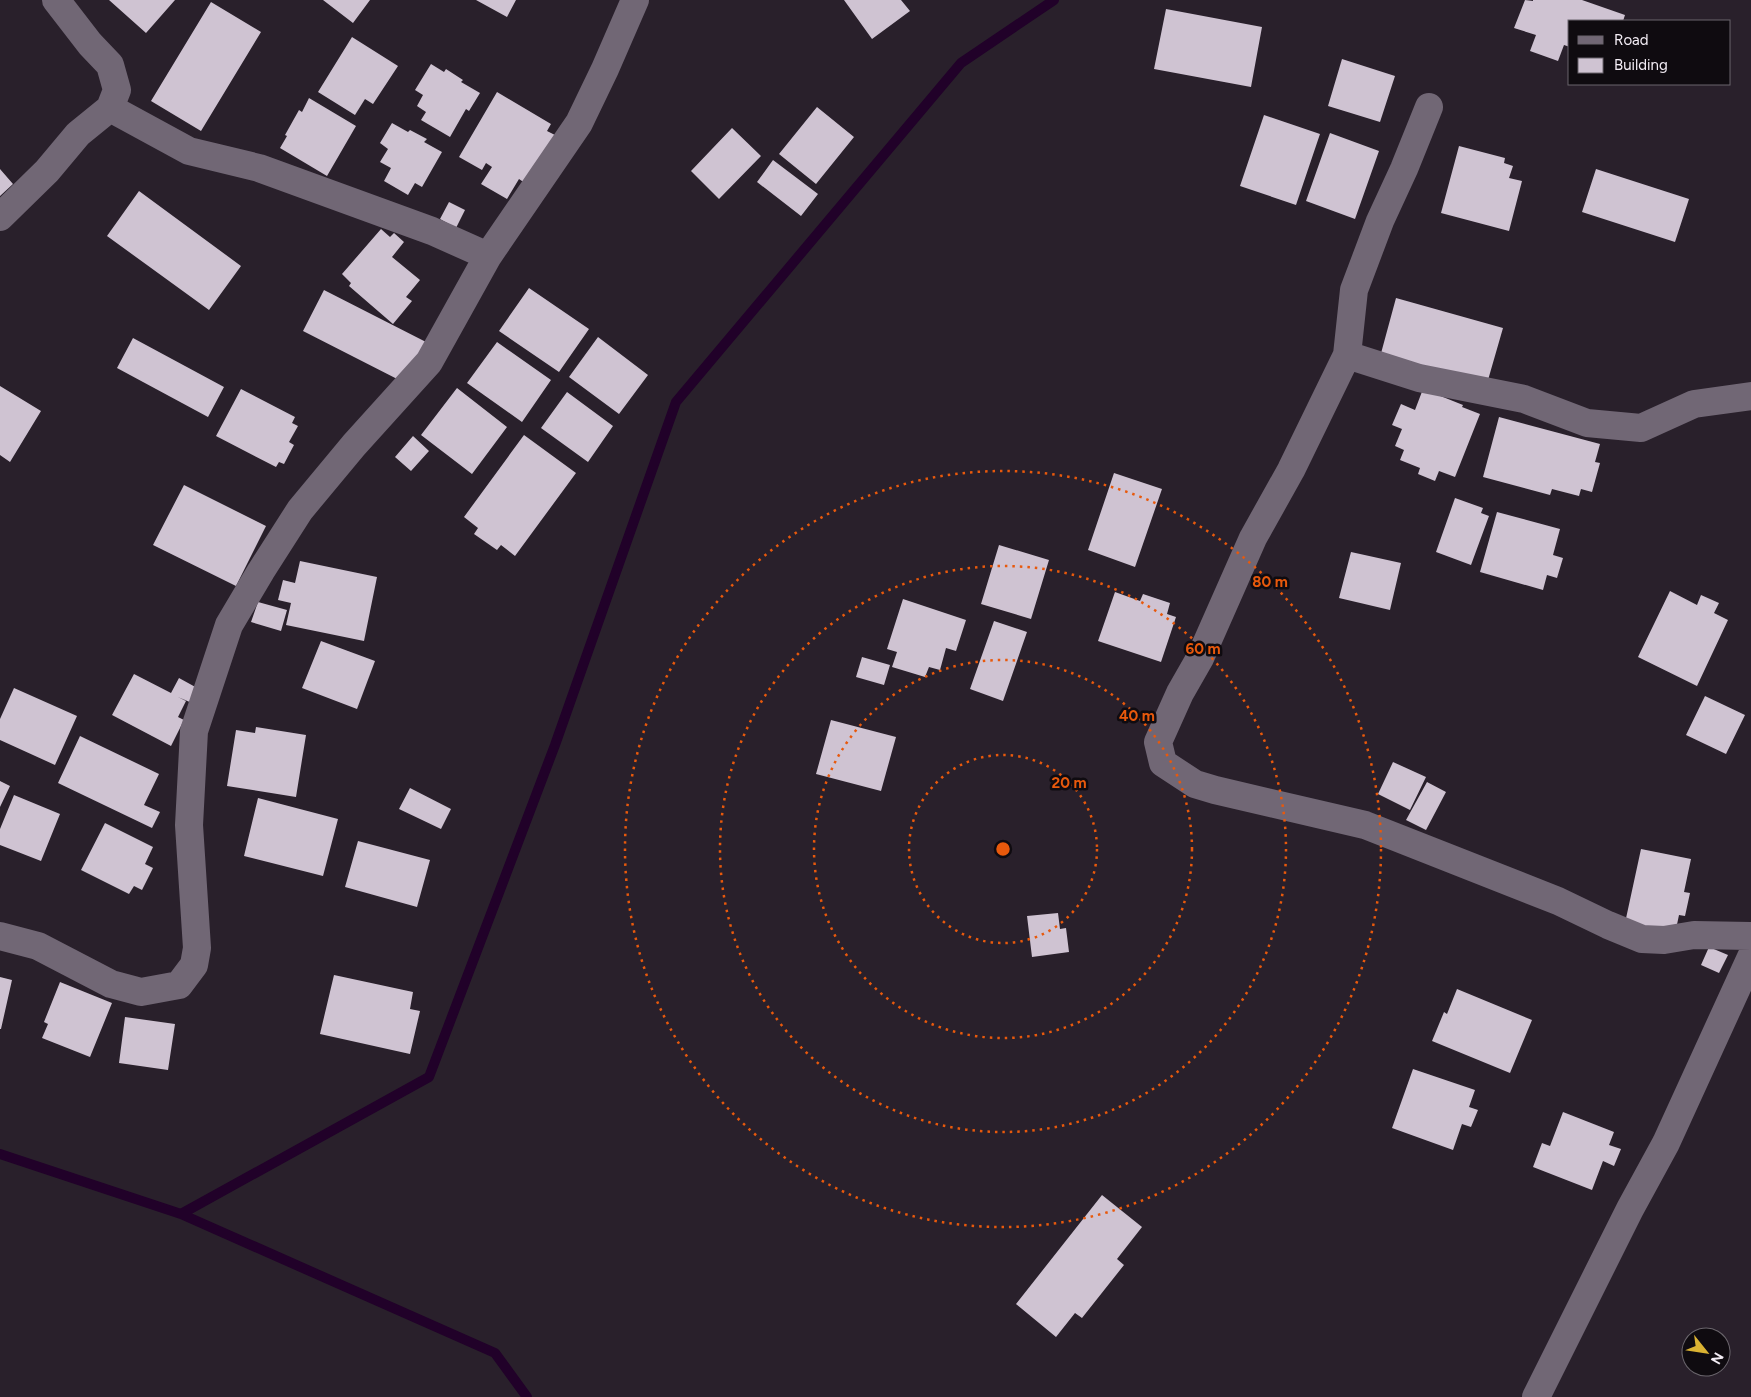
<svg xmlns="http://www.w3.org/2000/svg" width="1751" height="1397" font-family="Figtree,sans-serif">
<rect width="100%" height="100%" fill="#29202b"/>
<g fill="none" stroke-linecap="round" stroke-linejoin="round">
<path stroke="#210129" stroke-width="10" d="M0,1154l181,60 314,139 32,44
M181,1214l248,-137 126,-332 121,-343 285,-339 93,-63"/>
</g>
<path fill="#cfc3d2" d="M109,0h66l-29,33z
M323,0h47l-17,23z
M476,0h40l-9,17z
M844,0h57l9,11 -38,28z
M1525,0l8,1v-1h49l43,15 -2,6h-53v26l-6,-2 -6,16 -28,-10 6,-16 -22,-7z
M211,2l50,30 -60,99 -50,-30z
M1166,9l96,18 -11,60 -97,-18z
M352,37l46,29 -25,38 -8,-5 -10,16 -37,-23z
M1342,59l53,17 -15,46 -52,-16z
M431,64l13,8 2,-3 17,11 -2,2 19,11 -11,18 -3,-2 -16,28 -29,-17 5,-8 -9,-6 6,-11 -8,-5z
M497,92l54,32 -4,7 10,5 -29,49 -9,-6 -12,20 -26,-15 11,-17 -6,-4 -4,7 -23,-13z
M309,98l47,28 -29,50 -47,-28 7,-12 -2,-1 14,-25 3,2z
M817,107l37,30 -38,47 -37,-30z
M1264,115l56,19 -24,71 -56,-19z
M392,123l16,9 2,-2 17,9 -3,3 18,10 -20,35 -7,-4 -7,12 -24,-14 7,-13 -11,-6 8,-13 -8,-6z
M732,128l29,28 -42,43 -28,-28z
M1330,133l49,18 -24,68 -49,-18z
M1459,146l46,12 -1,5 9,3 -4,12 13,3 -13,50 -68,-18z
M773,160l45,34 -17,22 -44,-34z
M0,169l13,15 -13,12z
M1596,169l93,30 -14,43 -93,-30z
M139,191l102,75 -32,44 -102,-74z
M449,202l16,8 -9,18 -16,-9z
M381,229l9,8 4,-4 10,9 -12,15 28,23 -14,17 6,4 -19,23 -44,-38 2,-3 -9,-9z
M529,288l60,41 -30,43 -60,-41z
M324,290l102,52 -21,41 -102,-52z
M1396,298l107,30 -17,59 -106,-30z
M598,337l50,38 -29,39 -50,-37z
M133,338l91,49 -16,30 -91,-49z
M497,342l54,38 -29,42 -55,-39z
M0,386l41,25 -31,51 -10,-7z
M457,388l50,39 -35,47 -51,-39z
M241,389l54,28 -3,6 6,3 -9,16 5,3 -10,19 -5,-2 -3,5 -60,-31z
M1423,389l40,16 -1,2 18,7 -25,63 -16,-6 -4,10 -17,-7 2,-6 -20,-8 4,-10 -9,-4 7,-17 -10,-4 9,-21 14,6z
M567,392l46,34 -25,36 -47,-34z
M1499,417l101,27 -5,18 5,1 -8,29 -11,-3 -2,7 -27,-7 -2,6 -67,-18z
M524,435l52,38 -61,83 -14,-11 -4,5 -23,-16 4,-6 -14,-11z
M413,436l16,15 -18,20 -16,-14z
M1114,473l48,16 -27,78 -47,-17z
M184,485l82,41 -30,60 -83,-41z
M1455,498l28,10 -2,5 8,3 -18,49 -35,-13z
M1497,512l63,17 -7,26 10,3 -6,20 -10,-3 -4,15 -63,-18z
M999,545l50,15 -18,59 -50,-15z
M1351,552l50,11 -11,47 -51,-12z
M300,561l77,16 -13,64 -78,-16 5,-22 -13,-3 5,-20 12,3z
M1670,591l27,14 4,-10 18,8 -5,10 14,7 -31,66 -59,-29z
M1115,592l25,9 3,-7 27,9 -3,11 9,3 -15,45 -63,-21z
M903,599l63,21 -10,31 -10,-3 -6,22 -11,-3 -4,10 -33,-10 5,-15 -10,-3z
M258,602l29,8 -6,21 -30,-9z
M994,621l33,11 -24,69 -33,-12z
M321,641l54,20 -18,48 -55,-21z
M862,657l28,8 -6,20 -28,-8z
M134,674l37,19 8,-15 20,11 -7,14 -14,-6 8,4 -8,16 6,3 -13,26 -59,-31z
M14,688l63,28 -22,49 -55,-25v-21z
M1705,696l40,19 -19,39 -40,-19z
M831,720l65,17 -15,54 -65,-17z
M256,727l50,8 -10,62 -69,-11 9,-56 19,3z
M80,736l79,38 -15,31 16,7 -8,16 -94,-45z
M1393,762l33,15 -16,33 -32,-16z
M0,781l10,5 -10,21z
M1427,782l19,10 -20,38 -20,-10z
M410,788l41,21 -10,20 -42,-20z
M14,795l46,19 -19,47 -41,-16v-16z
M258,798l80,21 -15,57 -79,-20z
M105,823l48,24 -8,17 8,4 -11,22 -8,-4 -5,8 -48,-24z
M358,841l72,19 -13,47 -72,-20z
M1641,849l50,10 -7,33 6,1 -5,23 -6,-1 -4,19 -50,-11z
M1058,913l2,16 6,-1 3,24 -37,5 -5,-41z
M1709,947l19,8 -9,18 -18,-8z
M334,975l79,17 -3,17 10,2 -10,43 -90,-20z
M0,977l12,3 -11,49h-1z
M60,982l52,21 -22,54 -48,-19 6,-14 -4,-2z
M1457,989l75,31 -22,53 -78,-32 12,-29 3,2z
M125,1017l50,7 -7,46 -49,-7z
M1413,1069l62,21 -6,17 9,3 -7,17 -9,-3 -9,26 -61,-22z
M1563,1112l51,20 -5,13 12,4 -7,17 -11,-5 -11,29 -59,-23 9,-24 8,3z
M1102,1195l40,32 -25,32 7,6 -42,53 -7,-5 -19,24 -40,-33z"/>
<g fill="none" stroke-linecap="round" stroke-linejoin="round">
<path stroke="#716775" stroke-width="28" d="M1429,107l-25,62 -24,52 -26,69 -7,65 -56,115 -38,68 -53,120 -20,35 -22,49 5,21 32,21 20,6 150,35 193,76 50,24 34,14 22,1 30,-5 57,1
M110,108l79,43 70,17 173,63 56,25
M0,217l47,-46 31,-37 32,-26 7,-18 -7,-25 -20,-21 -34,-44
M1347,355l72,23 105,21 63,24 54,5 53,-24 57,-8
M0,936l38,10 73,38 30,8 38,-7 15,-20 3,-17 -8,-123 5,-94 35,-106 32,-54 39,-61 54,-65 75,-83 59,-106 91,-133 26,-54 30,-69
M1536,1397l94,-188 36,-66 85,-186"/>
</g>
<g fill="none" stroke="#e8590c" stroke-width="2.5" stroke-dasharray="2.5 5">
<circle cx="1003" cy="849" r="94"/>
<circle cx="1003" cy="849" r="189"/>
<circle cx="1003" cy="849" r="283"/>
<circle cx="1003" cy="849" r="378"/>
</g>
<circle cx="1003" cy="849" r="8" fill="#e8590c" stroke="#0f0b10" stroke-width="2.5"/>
<g font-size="15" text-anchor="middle" font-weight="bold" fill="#e8590c" stroke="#0f0b10" stroke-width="5" stroke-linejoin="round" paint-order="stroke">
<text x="1270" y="587">80 m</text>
<text x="1203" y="654">60 m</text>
<text x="1137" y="721">40 m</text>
<text x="1069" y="788">20 m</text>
</g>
<rect x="1568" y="20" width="162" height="65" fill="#0f0b10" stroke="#6a656c"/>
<rect x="1578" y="36" width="25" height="8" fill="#716775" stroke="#6a656c"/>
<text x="1614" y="45" font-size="15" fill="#f3edf5">Road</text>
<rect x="1578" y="58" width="25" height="15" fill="#cfc3d2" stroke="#6a656c"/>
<text x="1614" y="70" font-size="15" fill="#f3edf5">Building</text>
<g transform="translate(1706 1352) rotate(120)"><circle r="24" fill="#0f0b10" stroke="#6a656c"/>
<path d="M0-4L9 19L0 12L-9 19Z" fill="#dbb333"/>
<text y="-8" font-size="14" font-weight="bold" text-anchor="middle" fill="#f3edf5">N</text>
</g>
</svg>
